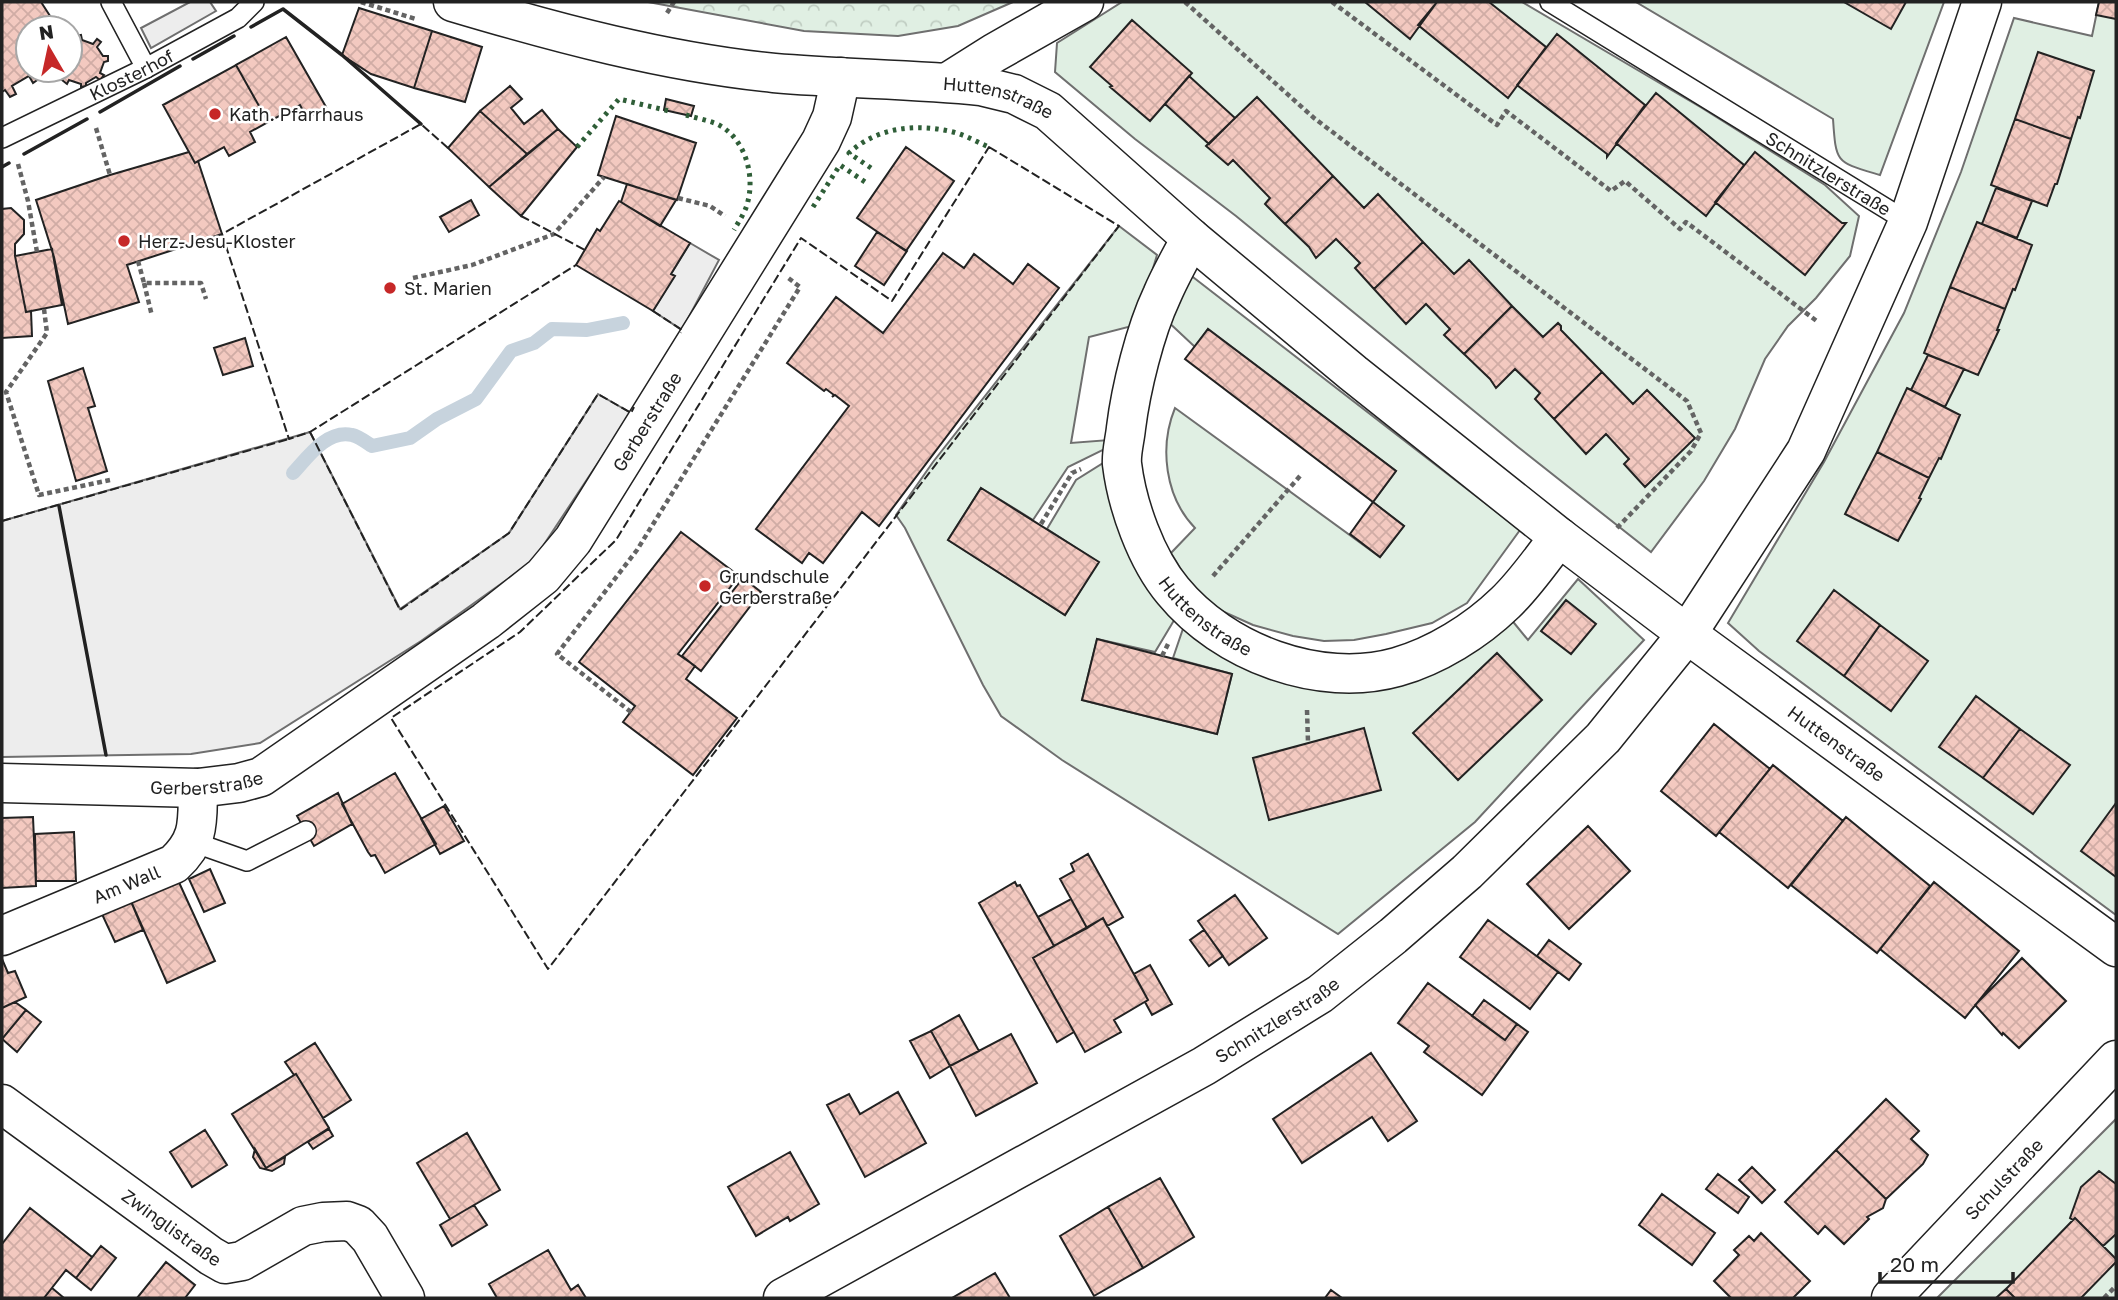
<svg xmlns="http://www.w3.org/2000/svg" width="2118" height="1300" font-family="'Golos Text',sans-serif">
<defs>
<pattern id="park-crowns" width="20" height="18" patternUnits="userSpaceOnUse" patternTransform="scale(1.75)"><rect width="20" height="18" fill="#e0efe3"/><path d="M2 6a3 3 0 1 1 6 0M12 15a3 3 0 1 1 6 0" fill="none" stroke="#c0cdc2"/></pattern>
<pattern id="building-cross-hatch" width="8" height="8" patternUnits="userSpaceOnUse" patternTransform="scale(1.75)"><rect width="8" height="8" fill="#f3c9c0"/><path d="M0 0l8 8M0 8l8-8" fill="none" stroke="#d0aca5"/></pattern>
</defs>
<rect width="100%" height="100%" fill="#fff"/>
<path fill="#e0efe3" stroke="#6f6f6f" stroke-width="2" d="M1122,2h400l180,106 123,77 34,31 -9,40 -34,42 -28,28 -23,33 -30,70 -31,52 -53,71 -133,-105 -282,-231 -101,-77 -80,-67 2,-29z
M1636,2h308l-64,173c-44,-13 -44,-11 -47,-56z
M2099,2h17v913l-357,-264 -31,-28 96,-161 80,-149 57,-141 53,-154 78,18z
M1119,226l38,29 -21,70 -47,12 -18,106 38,-3v7l-41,20 -35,53 -52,-32 -33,52 117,75 33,-53 -51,-33 29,-49 32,-20 71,152 -24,40 -58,-13 -15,61 135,34 15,-60 -59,-16 14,-41 103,61 220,-60 18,22 50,-61 66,61 -169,182 -137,112 -276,-174 -61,-44 -18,-31 -78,-157 -9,-13 37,-53z
M1189,274l331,256 -53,73 -35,20 -46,11 -32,6 -30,1 -31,-5 -40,-11 -40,-18 -19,-16 -23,-38 24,-25c-30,-31 -36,-81 -20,-120l205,149 24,-31 -31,-24 23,-31 -188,-142 -13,18 -32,-30z
M2116,1119v179h-179z"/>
<path fill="url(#park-crowns)" stroke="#6f6f6f" stroke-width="2" d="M648,2h365l-55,24 -60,10 -94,-5z"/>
<path fill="#ededed" stroke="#6f6f6f" stroke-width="2" d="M190,2h20l6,9 -65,37 -10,-20z
M690,243l29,17 -37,70 -29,-19 21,-35 -3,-2z
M598,394l33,19 -98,148 -112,80 -161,102 -69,11 -189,3v-236l308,-89 90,177 109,-76z"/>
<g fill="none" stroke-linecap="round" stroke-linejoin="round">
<path stroke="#c7d3dd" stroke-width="14" d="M293,473c14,-15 34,-44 59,-38 6,1 14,7 20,11l38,-8 27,-19 39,-20 35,-48 23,-8 18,-14 35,1 36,-7"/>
</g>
<path fill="url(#building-cross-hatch)" stroke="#222" stroke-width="2" d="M2,2h39l11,17 6,-1 2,8h-7v2h-25v42h12l-4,3 4,5 -7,5 -4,-7 -17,10 4,8 -6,3 -5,-7 -3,2z
M1365,2h72l-27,37z
M1437,2h52l57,45 -38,51 -90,-73z
M1844,2h62l-15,27z
M2099,2h17v17l-20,-4z
M359,8l73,23 -18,57 -43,-14 -29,-19z
M1132,20l60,53 -42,48 -40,-34 2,-1 -22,-19z
M432,31l50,16 -17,55 -51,-14z
M1557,34l88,71 -38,52v-3l-90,-69z
M81,35l1,5 11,4 4,-5 4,3 -4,5 6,9h5v5l-4,1 -4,11 4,2 -4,5 -4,-3 -10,6v3l-5,1v-3l-12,-4 -2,4 -5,-4 2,-4 -3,-6h9v-26l7,-4 -1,-4z
M286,37l40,70 -19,11 -7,-13 -32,17 -32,-57z
M2038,52l56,19 -14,47 -2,-1 -7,22 -56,-20z
M236,65l32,57 -18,10 5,10 -26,14 -5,-9 -29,16 -32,-58z
M1189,76l46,42 -26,26 -44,-40z
M510,86l12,13 -11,9 13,16 18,-14 16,19 -31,25 -47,-43z
M1656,93l88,72 -38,51 -90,-73z
M1257,97l76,79 -48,48 -20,-20 5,-6 -37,-38 -5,5 -22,-19z
M666,99l28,7 -3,10 -27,-6z
M480,111l47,43 -38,33 -41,-39z
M616,116l80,27 -19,57 -79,-25z
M2015,119l56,20 -14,45h-2l-8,22 -56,-21z
M558,129l19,18 -56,69 -32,-29z
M906,147l48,34 -48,70 -49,-33z
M189,152l6,11 3,-2 24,73 -95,31 12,37 -71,22 -14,-67 -18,-57 74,-25z
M1755,152l87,71h4l-41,52 -90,-73z
M1333,176l31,32 14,-14 45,48 -49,47 -19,-21 5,-5 -24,-24 -20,19 -7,-11 -24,-23z
M627,184l49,16 -16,26 -39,-24z
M1996,188l36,13 -15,37 -35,-14z
M471,200l8,15 -30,17 -9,-15z
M619,201l71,42 -19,31 4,2 -22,35 -77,-46 21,-36 3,2z
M11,208l13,12v14l-9,10v12l11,56 5,-1 1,25 -30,2v-129z
M1977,222l55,23 -17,45 -2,-1 -8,20 -55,-22z
M877,232l30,19 -23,34 -29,-19z
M1423,242l31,32 15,-14 43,46 -48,48 -20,-19 6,-6 -24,-25 -20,20 -32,-35z
M52,249l10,56 -36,7 -11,-56z
M943,253l21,15 10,-14 39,30 15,-20 31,24 -180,238 -17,-14 -39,51 -14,-10 -7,10 -46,-34 93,-123 -14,-11 -3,2 2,-2 -8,-6 -2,2 -37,-28 49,-66 47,36z
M1950,287l55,22 -8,21h2l-21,45 -54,-22z
M1512,306l31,31 15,-14 3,3v4l41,42 -48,47 -19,-20 5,-6 -25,-24 -19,19 -6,-9 -26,-25z
M1208,329l188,142 -23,31 -188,-143z
M245,338l8,28 -30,9 -9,-27z
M1928,355l36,14 -19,38 -34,-17z
M83,368l12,38 -7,2 19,63 -31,10 -28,-100z
M1602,372l31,32 14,-14 48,48 -50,49 -21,-23 5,-5 -23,-25 -20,20 -32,-35z
M1907,388l53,27 -19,44 -2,-1 -10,20 -52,-26z
M1877,452l52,26 -10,20 2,1 -23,42 -53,-27z
M981,488l118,74 -34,53 -117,-75z
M1373,502l31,24 -24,31 -30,-23z
M681,532l58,44 -61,78 17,12 -9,13 51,39 -44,57 -70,-53 12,-16 -56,-44z
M743,578l18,14 -60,79 -19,-15z
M1834,590l46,35 -36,51 -47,-35z
M1566,600l30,24 -25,30 -30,-23z
M1880,625l48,36 -37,50 -47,-35z
M1097,639l135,35 -15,60 -135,-34z
M1497,653l45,47 -84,80 -45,-47z
M1976,696l44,33 -37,49 -44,-31z
M1714,724l56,45 -54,67 -55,-45z
M1364,728l17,62 -112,30 -16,-62z
M2020,729l50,36 -37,49 -50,-36z
M1773,765l70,56 -55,67 -69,-56z
M395,773l41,71 -51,29 -10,-18 -4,1 -3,-4 -26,-48z
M338,793l14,31 -38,22 -17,-30z
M2116,803v74l-35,-26z
M444,806l20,35 -24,13 -19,-35z
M33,817l3,69 -34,2v-70z
M1846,817l84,69 -53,67 -86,-68z
M1588,826l42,45 -61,58 -42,-45z
M74,832l2,49h-40l-1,-47z
M1088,854l35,63 -16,9 -4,-8 -16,10 -27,-49 14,-8 -3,-7z
M210,869l15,34 -21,9 -15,-33z
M177,878l38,83 -48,22 -37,-84z
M1015,882l2,4 3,-1 34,61 -21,12 41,74 -17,10 -78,-139z
M1934,882l85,69 -54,67 -85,-69z
M1235,895l32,43 -38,27 -31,-44z
M130,899l13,31 -28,12 -14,-30z
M1071,899l16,29 -33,18 -16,-29z
M1103,918l45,82 -34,20 7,12 -36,20 -52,-94z
M1488,920l70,52 -28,37 -70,-52z
M1204,930l19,26 -14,10 -19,-26z
M1549,940l32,24 -12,16 -32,-24z
M2022,958l44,43 -47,47 -16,-15 -1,2 -27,-30z
M2,959l6,14 7,-2 11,26 -24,11z
M1150,965l22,39 -20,11 -7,-13 3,-2 -14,-26z
M1428,983l77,57 12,-16 11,8 -46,63 -58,-43 5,-6 -31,-23z
M1484,1000l33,24 -12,16 -33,-24z
M15,1002l11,8 -24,29v-31z
M26,1010l15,12 -24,30 -15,-13z
M959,1015l20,36 -29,15 -19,-35z
M931,1031l19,35 -20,12 -20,-37z
M1011,1034l26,49 -61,33 -26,-50z
M315,1043l36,57 -28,18 -27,-44 -2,1 -9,-13z
M1371,1053l46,68 -29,20 -16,-24 -70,46 -29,-44z
M296,1074l33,54 -63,40 -34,-54z
M898,1092l28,51 -61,34 -38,-72 22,-11 11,20z
M1886,1099l33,32 -8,8 17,16 -5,9 -37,35 -50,-49z
M329,1129l4,7 -20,13 -5,-7z
M205,1130l22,35 -35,22 -22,-35z
M467,1133l33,57 -50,29 -33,-56z
M255,1149l11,19 19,-11 -1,7 -12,7 -12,-3 -7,-11z
M1836,1150l50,49 -3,9 -16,9 2,2 -25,25 -19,-18 -7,8 -33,-32z
M790,1152l29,52 -29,17 -2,-4 -32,19 -28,-49z
M1752,1167l23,23 -13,13 -23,-23z
M2099,1171l17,13v50l-13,12 -28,-28 -2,2 -3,-2 11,-31z
M1718,1174l31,23 -11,16 -32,-24z
M1160,1178l34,59 -51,31 -35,-61z
M1662,1194l53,39 -23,32 -53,-40z
M474,1205l13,20 -35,21 -12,-21z
M1108,1207l35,61 -49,28 -34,-60z
M30,1208l62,49 -16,21 -10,-8 -22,28h-42v-54z
M2075,1218l41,41v3l-35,36h-66l-9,-9z
M1761,1233l49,48 -17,17h-62l-17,-17 25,-26 -5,-5 15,-14 5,5z
M101,1246l15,12 -25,32 -15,-12z
M548,1250l23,40 7,-5 8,13h-89l-8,-14z
M166,1262l29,23 -10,13h-48z
M995,1273l15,25h-58z
M52,1288l12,10h-20z
M2006,1289l9,9h-19z
M1331,1290l11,8h-17z"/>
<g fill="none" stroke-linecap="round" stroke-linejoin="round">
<defs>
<g id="service">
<path d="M111,2l35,66"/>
<path id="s1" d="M1550,2l358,220"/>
<path id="s2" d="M2,138l144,-70 92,-50 16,-16"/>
<path d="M193,842l54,19 59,-30"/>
</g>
<g id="minor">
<path id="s3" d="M453,2c104,31 212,60 321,71 69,6 139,6 207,13l33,8 34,17 143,127 162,135 206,164 128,97 429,313"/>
<path d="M948,82l46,-29 90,-51"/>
<path id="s4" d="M1191,238c-10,19 -21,38 -29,57 -17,36 -31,93 -36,133 -1,11 -5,25 -4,36 5,41 24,95 51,127 50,61 146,98 224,76 39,-11 79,-36 108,-64 20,-19 37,-44 54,-66"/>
<path id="s5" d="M2,783l196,5 41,-5 22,-6 225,-156 57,-45 30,-36 248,-399 11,-24 9,-40"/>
<path id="s6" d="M2,936l172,-72c27,-25 23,-43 24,-76"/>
<path id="s7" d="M2,1104l209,152 14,8 17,-3 61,-35 20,-4 24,-1 11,4 12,13 35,60"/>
<path id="s8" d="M783,1298l421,-232 116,-72 73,-58 74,-64 136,-134 84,-104 119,-183 102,-229 74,-220"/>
<path id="s9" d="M1891,1298l225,-238"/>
</g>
</defs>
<use href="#service" stroke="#222" stroke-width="22"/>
<use href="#minor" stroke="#222" stroke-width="41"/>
<path stroke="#646464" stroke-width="4.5" stroke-dasharray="5 3.5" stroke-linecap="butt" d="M361,2l55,17
M1185,2l129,116 373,283 14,32 -10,18 -74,77
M1332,2l165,123 9,-14 105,80 14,-10 55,48 6,-7 132,100
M667,13l7,-11
M96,128l14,47
M18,164l10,37 9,51
M678,198l32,8 15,10
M138,261l6,22h57l5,16
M413,278l59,-13 82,-31 50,-57
M144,283l8,33
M44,309l3,24 -41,59 33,103 71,-15
M1041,524l31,-51 9,-4
M1213,576l87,-100
M1162,656l6,-12
M1307,710l1,32
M631,712l-74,-58 80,-104 163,-263 -13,-10
M2104,1298l12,-12"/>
<use href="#service" stroke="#fff" stroke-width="19"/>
<use href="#minor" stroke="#fff" stroke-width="38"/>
<path stroke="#2f5e38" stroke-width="5" stroke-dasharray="3.5 5" stroke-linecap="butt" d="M686,115c10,3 21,5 31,9 27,13 38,49 31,77 -2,10 -9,20 -14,29
M577,147l42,-48 50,12
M871,168l-22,-15c28,-26 68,-30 104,-21 12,3 24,10 36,15
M813,207l27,-42 25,17"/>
<path stroke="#222" stroke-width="2" stroke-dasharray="9 3.5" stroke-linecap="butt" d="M989,147l130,79 -571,743 -157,-251 129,-86 96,-92 185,-302 91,63z
M448,148l-27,-24 -199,110 67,205 21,-7 266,-167
M521,216l64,34
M653,311l29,19 -1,3
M310,432l90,178 109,-77 89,-139 33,19 3,-6
M2,521l287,-82"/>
<path stroke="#222" stroke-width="3.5" d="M251,27l32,-18 59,46 79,69
M193,59l41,-23
M100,112l80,-46
M24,154l63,-35
M2,167l7,-4
M59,506l47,249"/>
</g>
<g fill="#c62828" stroke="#fff" stroke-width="2.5">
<circle cx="215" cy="114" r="7"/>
<circle cx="124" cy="241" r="7"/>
<circle cx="390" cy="288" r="7"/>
<circle cx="705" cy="586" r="7"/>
</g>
<g text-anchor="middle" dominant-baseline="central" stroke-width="5" stroke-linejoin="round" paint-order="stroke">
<g font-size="18" fill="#222" stroke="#fff">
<text stroke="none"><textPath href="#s2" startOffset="144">Klosterhof</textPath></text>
<text stroke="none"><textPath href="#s3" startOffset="556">Huttenstraße</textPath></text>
<text stroke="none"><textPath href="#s1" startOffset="327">Schnitzlerstraße</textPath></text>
<text stroke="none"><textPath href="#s5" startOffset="793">Gerberstraße</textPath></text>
<text stroke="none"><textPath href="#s4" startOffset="418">Huttenstraße</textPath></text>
<text stroke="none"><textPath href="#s3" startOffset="1620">Huttenstraße</textPath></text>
<text stroke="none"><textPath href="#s5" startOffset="205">Gerberstraße</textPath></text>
<text stroke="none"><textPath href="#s6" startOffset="135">Am Wall</textPath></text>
<text stroke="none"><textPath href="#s8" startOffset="567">Schnitzlerstraße</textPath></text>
<text stroke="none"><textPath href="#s9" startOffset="164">Schulstraße</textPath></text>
<text stroke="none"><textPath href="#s7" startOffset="210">Zwinglistraße</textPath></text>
</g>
<g font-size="18" fill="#222" stroke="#fff" text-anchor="start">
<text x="229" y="114">Kath. Pfarrhaus</text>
<text x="138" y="241">Herz-Jesu-Kloster</text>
<text x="404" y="288">St. Marien</text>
<text x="719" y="576">Grundschule<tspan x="719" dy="21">Gerberstraße</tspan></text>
</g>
</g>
<rect width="2118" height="1300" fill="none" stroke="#222222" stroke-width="7"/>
<g transform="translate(49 49) rotate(351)"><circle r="33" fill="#ffffff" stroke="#a7a7a7" stroke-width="2"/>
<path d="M0-5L12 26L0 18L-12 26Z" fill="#c62828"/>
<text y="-10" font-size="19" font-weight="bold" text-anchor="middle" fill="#222222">N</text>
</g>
<path d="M1880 1272v10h133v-10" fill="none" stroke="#222222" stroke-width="3.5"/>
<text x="1890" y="1272" font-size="21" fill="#222222" stroke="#ffffff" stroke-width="5" paint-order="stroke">20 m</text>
</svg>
